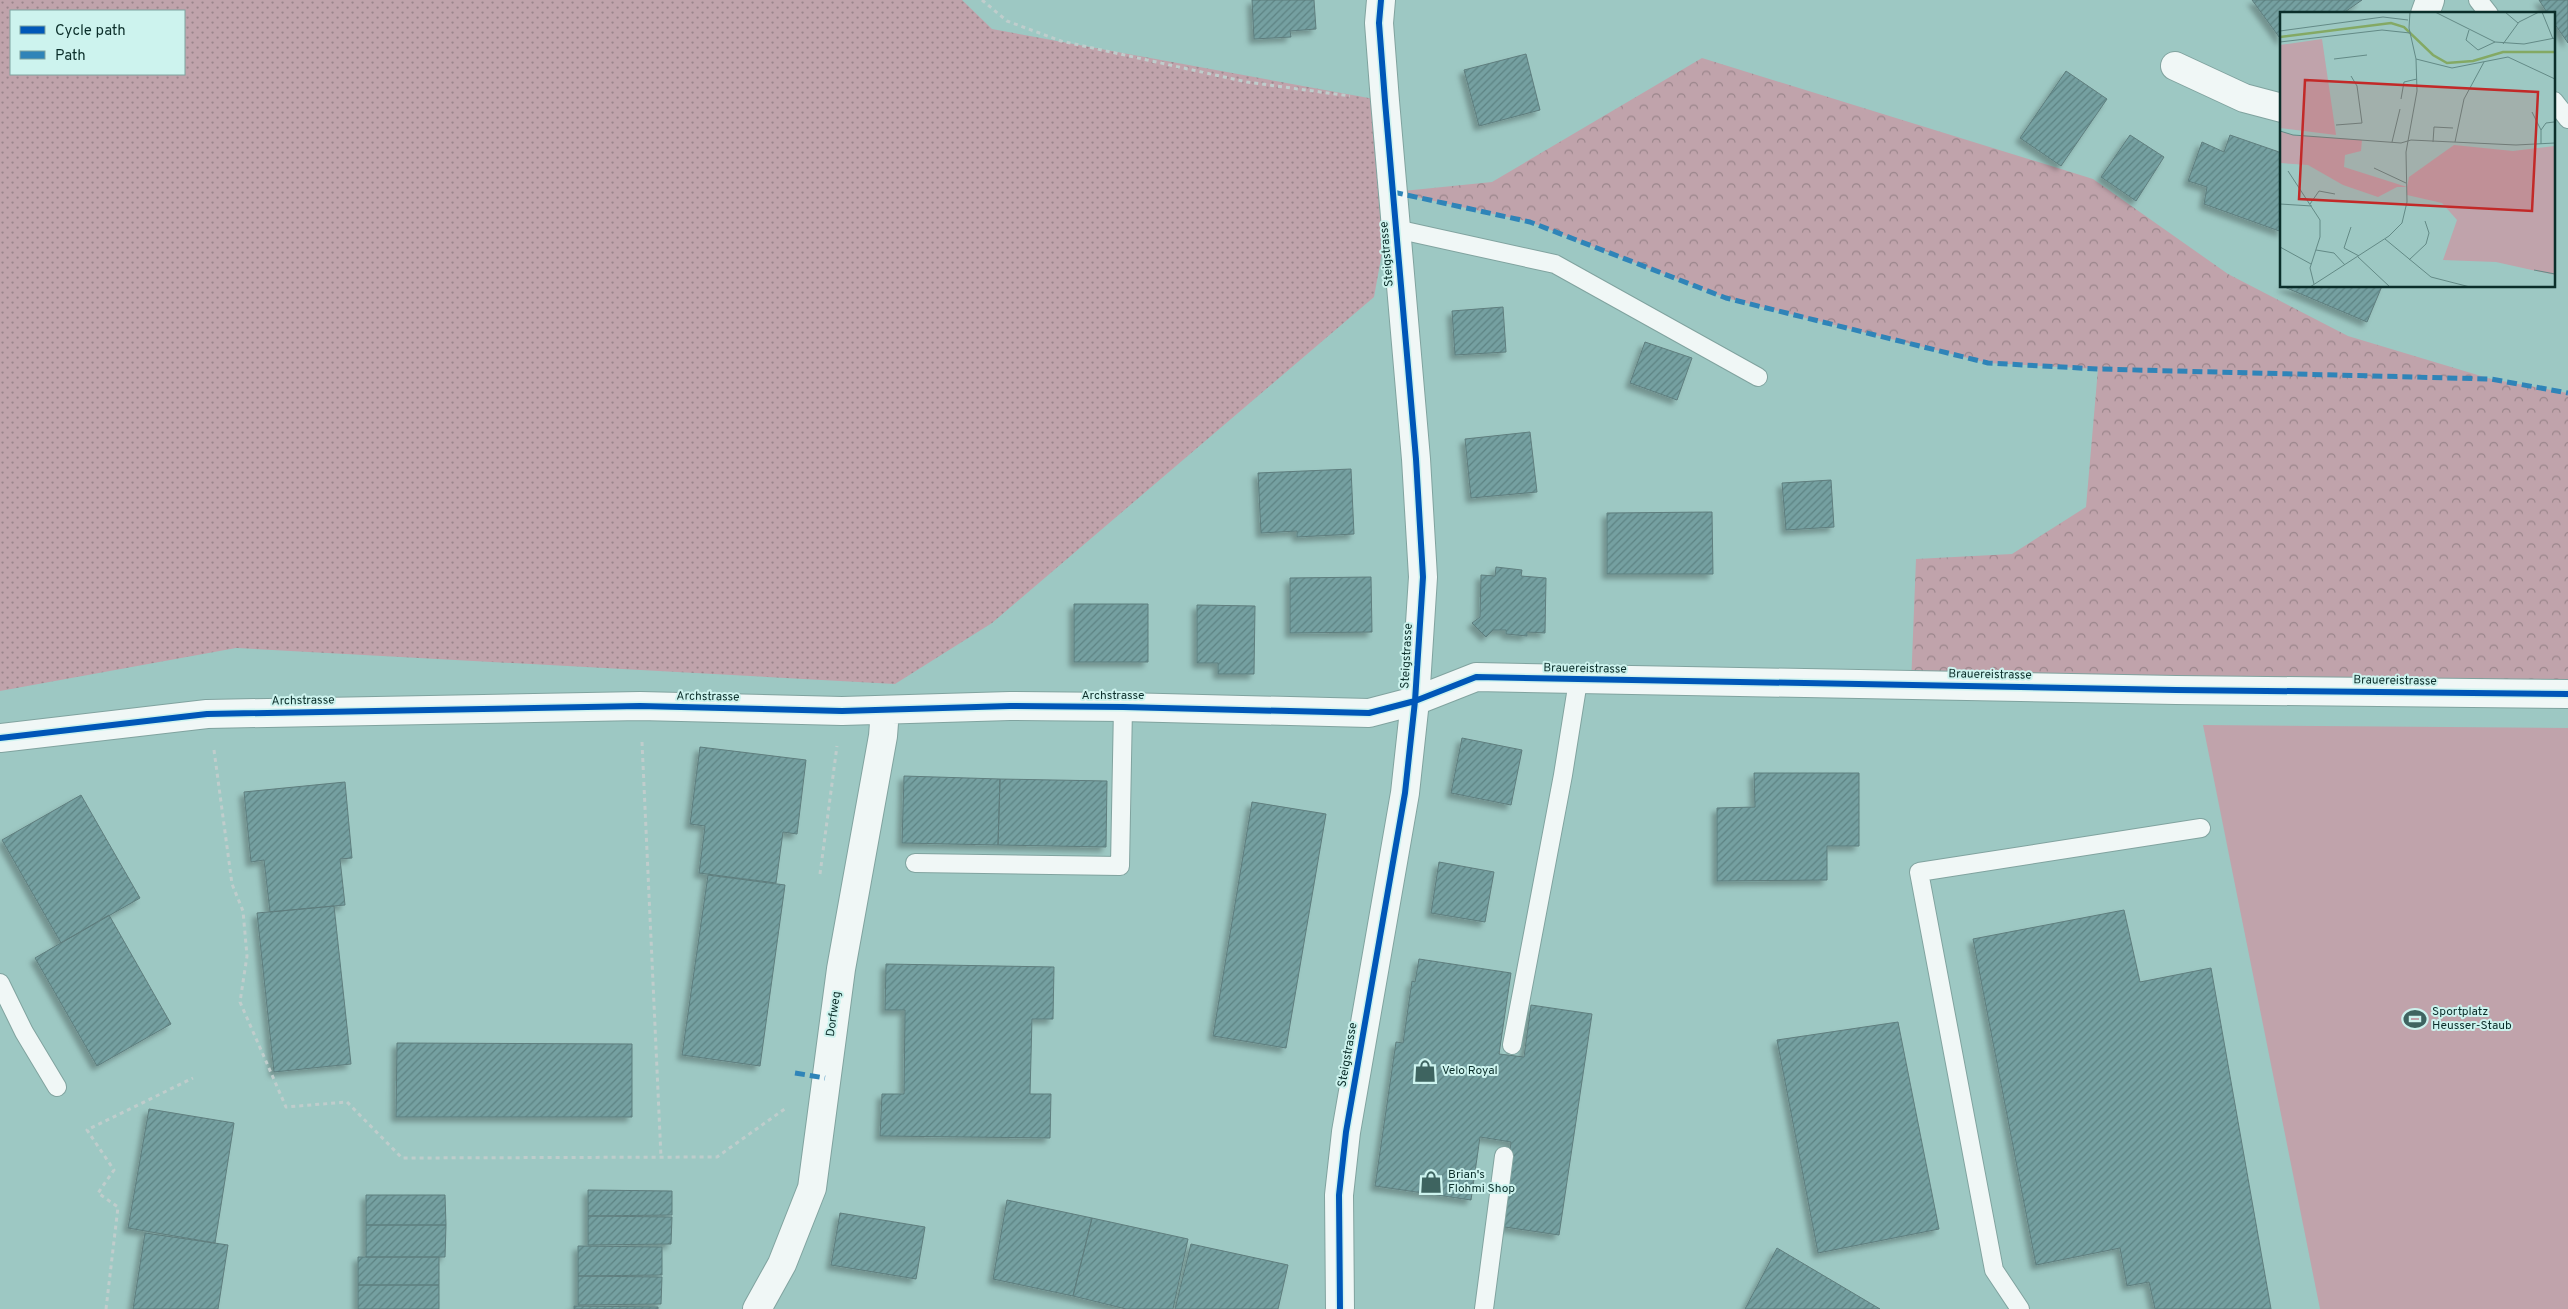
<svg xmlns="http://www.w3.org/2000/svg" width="2568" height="1309" font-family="Overpass,sans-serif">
<defs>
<pattern id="grass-dots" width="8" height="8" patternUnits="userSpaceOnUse" patternTransform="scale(1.25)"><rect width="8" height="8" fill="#c0a3ab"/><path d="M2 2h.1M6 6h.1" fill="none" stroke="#9a858b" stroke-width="1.8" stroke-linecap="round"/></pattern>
<pattern id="forest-crowns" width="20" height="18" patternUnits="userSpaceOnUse" patternTransform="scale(1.25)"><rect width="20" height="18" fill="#c0a3ab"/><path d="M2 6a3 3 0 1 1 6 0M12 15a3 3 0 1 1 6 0" fill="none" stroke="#9a858b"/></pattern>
<pattern id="building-hatch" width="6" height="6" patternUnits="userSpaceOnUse" patternTransform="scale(1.25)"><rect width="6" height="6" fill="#75a0a1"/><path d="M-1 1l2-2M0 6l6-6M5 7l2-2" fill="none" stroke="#5e8383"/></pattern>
<filter id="shadow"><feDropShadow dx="-4.5" dy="4.5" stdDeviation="2.5" flood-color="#0004"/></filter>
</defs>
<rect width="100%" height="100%" fill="#9dc8c3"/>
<path fill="url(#grass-dots)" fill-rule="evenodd" d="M0,0h962l30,29 393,72 8,91 -19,105 -382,326 -97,61 -659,-36 -236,43zM11,11h173v63h-173z"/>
<path fill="url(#forest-crowns)" d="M1702,58l391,121 135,95 120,62 143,43 77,14v301l-657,-9 5,-126 96,-5 74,-47 12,-138 -110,-6 -262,-65 -196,-76 -137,-30 99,-10z"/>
<path fill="#c0a3ab" d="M2203,725l365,3v581h-248z"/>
<path fill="url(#building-hatch)" stroke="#5f7e7e" filter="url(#shadow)" d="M1252,0h62l2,29 -26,2 1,6 -37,2z
M2252,0h110l-20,14h-60v27z
M2539,0h29v43l-14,-20v-9h-6z
M1526,54l14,56 -61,16 -15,-56z
M2066,71l41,28 -46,67 -41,-28z
M2130,135l34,22 -28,44 -35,-24z
M2230,135l52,18v79l-78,-28 3,-17 -19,-6 14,-39 22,10z
M2282,286h100l-15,36z
M1503,307l3,45 -51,3 -3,-44z
M1645,342l47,16 -15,42 -47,-17z
M1530,432l7,60 -66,6 -6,-59z
M1351,469l3,65 -57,3v-6l-36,2 -3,-60z
M1831,480l3,47 -48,3 -4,-47z
M1712,512l1,62h-106v-61z
M1496,567l26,3 -1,6 25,2 -1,55 -18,-1v4l-21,-2v-4h-13l-7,7 -14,-14 8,-6 1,-42 14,1z
M1371,577l1,55 -82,1v-55z
M1074,604h74v58h-74z
M1197,605l58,1 -1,68h-36v-11h-21z
M1462,738l60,12 -11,55 -60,-12z
M700,747l106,13 -9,74 -14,-2 -7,51 -77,-10 6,-47 -15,-2z
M1754,773h105v73h-32v34l-110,1v-73l38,-1z
M904,776l96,3 -2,66 -96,-2z
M1000,779l107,2 -1,66 -108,-2z
M345,782l7,76 -12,1 5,46 -75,7 -6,-52 -13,2 -7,-70z
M81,795l59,103 -79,45 -59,-103z
M1252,802l74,12 -40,234 -73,-12z
M1439,862l55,10 -9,50 -54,-9z
M708,875l77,10 -25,181 -78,-11z
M334,906l17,158 -77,8 -17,-159z
M2124,910l16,72 71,-14 60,341h-116l-6,-27 -22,4 -7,-38 -84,17 -63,-326z
M109,915l62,109 -74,42 -62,-108z
M1419,959l92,14 -12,81 25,3 7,-52 61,9 -33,221 -61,-9 13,-84 -31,-5 -9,63 -96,-14 21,-144 7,1 9,-62 3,1z
M886,964l168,3 -1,52h-21l-2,75h21l-1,44 -170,-2 2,-42h22l1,-84h-20z
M1898,1022l41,207 -121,24 -41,-213z
M397,1043l235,1v73h-236z
M149,1109l85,14 -19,120 -87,-15z
M588,1190l84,1v24l-84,1z
M366,1195h79l1,30h-80z
M1007,1200l85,18 -19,78 -80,-17z
M840,1213l85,14 -9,52 -85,-14z
M588,1216l84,1 -1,27 -83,1z
M1092,1218l96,21 -15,70h-47l-53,-13z
M366,1225h80l-1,32h-79z
M145,1233l83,12 -10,64h-85z
M1191,1244l97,21 -10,44h-103z
M578,1246l84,1v28l-84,1z
M1777,1248l103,61h-135z
M358,1257h81v28h-81z
M578,1276l84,1 -1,27 -83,1z
M358,1285h81v24h-81z
M574,1306l84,1v2h-84z"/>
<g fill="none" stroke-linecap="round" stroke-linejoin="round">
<defs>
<path id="service" d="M2478,0l11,14
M2554,101l14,18
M1396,229l159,35 203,113
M915,863l205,3 3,-159
M0,983l24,49 33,55
M1512,1045l51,-270 15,-94
M1484,1309l20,-153
M2020,1309l-26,-39 -75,-398 282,-44"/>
<path id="minor" d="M2425,14l5,-14
M2175,66l69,32 38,10
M0,738l207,-24 433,-8 202,5 168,-5 113,1 246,6 46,-12 61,-24 700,13 392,4
M757,1309l25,-45 30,-76 29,-219 42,-233 2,-26"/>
<path id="tertiary" d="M1340,1309l-1,-114 7,-63 59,-339 10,-92 8,-124 -7,-118 -31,-358 -6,-78 2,-23"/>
</defs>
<use href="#service" stroke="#80a39f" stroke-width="20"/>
<use href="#minor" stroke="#80a39f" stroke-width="30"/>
<use href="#tertiary" stroke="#80a39f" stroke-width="30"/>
<path stroke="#bfcdcc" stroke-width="3" stroke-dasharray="4 4" stroke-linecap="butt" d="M982,0l25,21 54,20 186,41 103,14
M642,742l19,415
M214,750l18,134 11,27 4,45 -7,46 46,105 61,-5 55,56 315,-1 69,-49
M820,874l17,-128
M106,1309l12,-102 -20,-14 16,-23 -27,-40 106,-52"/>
<use href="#service" stroke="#f0f7f6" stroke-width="18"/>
<use href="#minor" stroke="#f0f7f6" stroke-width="28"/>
<use href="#tertiary" stroke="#f0f7f6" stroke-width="28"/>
<path stroke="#2f84b8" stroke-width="5" stroke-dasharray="10 5" stroke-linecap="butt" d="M1393,192l137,30 196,76 262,65 110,6 393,10 77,14
M795,1073l30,5"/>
<defs>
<path id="cycleway" d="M0,738l207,-24 433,-8 202,5 168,-5 113,1 246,6 46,-12 61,-24 700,13 392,4
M1340,1309l-1,-114 7,-63 59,-339 10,-92 8,-124 -7,-118 -31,-358 -6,-78 2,-23"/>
</defs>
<use href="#cycleway" stroke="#cdf3ee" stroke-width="9"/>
<use href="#cycleway" stroke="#0057b8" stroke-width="6"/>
</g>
<defs>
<symbol id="stadium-bare" viewBox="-9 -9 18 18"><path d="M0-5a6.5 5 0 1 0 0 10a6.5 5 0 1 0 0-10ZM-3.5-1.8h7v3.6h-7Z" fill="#3e6460" stroke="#cdf3ee" stroke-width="2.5" paint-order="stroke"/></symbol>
<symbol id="shop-bare" viewBox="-9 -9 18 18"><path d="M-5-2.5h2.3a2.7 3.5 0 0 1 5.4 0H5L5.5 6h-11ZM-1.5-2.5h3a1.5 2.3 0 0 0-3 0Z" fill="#3e6460" stroke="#cdf3ee" stroke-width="2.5" paint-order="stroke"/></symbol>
</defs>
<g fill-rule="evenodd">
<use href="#stadium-bare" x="2399" y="1003" width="32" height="32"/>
<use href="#shop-bare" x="1409" y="1055" width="32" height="32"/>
<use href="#shop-bare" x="1415" y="1166" width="32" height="32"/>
</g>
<g text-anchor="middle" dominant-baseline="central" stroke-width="4" stroke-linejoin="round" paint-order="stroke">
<g font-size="12" fill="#0b2e2a" stroke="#cdf3ee">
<text transform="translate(1387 254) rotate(-95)">Steigstrasse</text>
<text transform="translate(1407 656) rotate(-87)">Steigstrasse</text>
<text transform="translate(1585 669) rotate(1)">Brauereistrasse</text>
<text transform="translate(1990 675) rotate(1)">Brauereistrasse</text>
<text transform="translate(2395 681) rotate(1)">Brauereistrasse</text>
<text x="1113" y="696">Archstrasse</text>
<text transform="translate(708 697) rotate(1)">Archstrasse</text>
<text transform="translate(303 701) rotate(-1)">Archstrasse</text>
<text transform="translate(834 1014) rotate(-82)">Dorfweg</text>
<text transform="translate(1348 1055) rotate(-80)">Steigstrasse</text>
</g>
<g font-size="12" fill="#0b2e2a" stroke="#cdf3ee" text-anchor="start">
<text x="2432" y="1012">Sportplatz<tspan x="2432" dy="14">Heusser-Staub</tspan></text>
<text x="1442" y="1071">Velo Royal</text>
<text x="1448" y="1175">Brian's<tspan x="1448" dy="14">Flohmi Shop</tspan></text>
</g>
</g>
<g transform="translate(2280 12)">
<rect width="275" height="275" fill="#9dc8c3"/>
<path d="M174,133l59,6 42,-5v129l-59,-13 -53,-2 14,-40 -15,-17 -35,-8v-8l2,-10z" fill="#c0a3ab"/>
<path d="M0,119l13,4 69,5 -1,11 -16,4 -1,12 63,20h-10l-19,10 -35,-12 -35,-20 -28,-2z" fill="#c0a3ab"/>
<path d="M42,27l14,96 -56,-7v-83z" fill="#c0a3ab"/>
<path fill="none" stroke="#84a964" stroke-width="2.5" d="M0,25l111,-14 13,4 29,28 14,8 26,-2 30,-9h52"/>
<path fill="none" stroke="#638a86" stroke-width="1" d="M155,0l60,30 29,2 31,-6M225,0l13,11M262,0l11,27M189,18l-3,10 12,10 17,-8M0,19l103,-14 25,3M0,30l102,-12 28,3M223,32l16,-22 20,-10M54,47l33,-4M136,47l36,9 56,-11 47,22M121,87l3,-17 13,-3M252,100l9,18v14M56,113l26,-2 -5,-37 -6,-10M261,118l5,-7 8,-1M0,119l13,4 108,8 10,-3 105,5 39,-2M112,130l8,-33M153,130l1,-15 19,1M175,130l9,-43 20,-37M94,156l32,15M8,159l32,49v17l-10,31 4,16M0,192l32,2M30,192l9,-13 16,3M71,215l-7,21 15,8M105,227l46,38 39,10M0,235l31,17M36,238l18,3 11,12M78,245l32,30M129,248l17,-16 3,-11 -4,-12M254,258l21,4M30,275l79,-51 13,-13 5,-21 -1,-50 11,-61 -1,-32 -7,-31 1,-16"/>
<path fill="#c22928" fill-opacity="0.15" stroke="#c22928" stroke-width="2.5" d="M25,68l233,12 -6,119 -233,-12z"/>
<rect width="275" height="275" fill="none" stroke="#0b2e2a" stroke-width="2.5"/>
</g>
<rect x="10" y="10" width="175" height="65" fill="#cdf3ee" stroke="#7fa4a0"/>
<rect x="20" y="26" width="25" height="8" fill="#0057b8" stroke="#7fa4a0"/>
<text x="55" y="35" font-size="15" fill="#0b2e2a">Cycle path</text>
<rect x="20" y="51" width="25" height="8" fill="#2f84b8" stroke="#7fa4a0"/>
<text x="55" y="60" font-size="15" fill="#0b2e2a">Path</text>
</svg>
